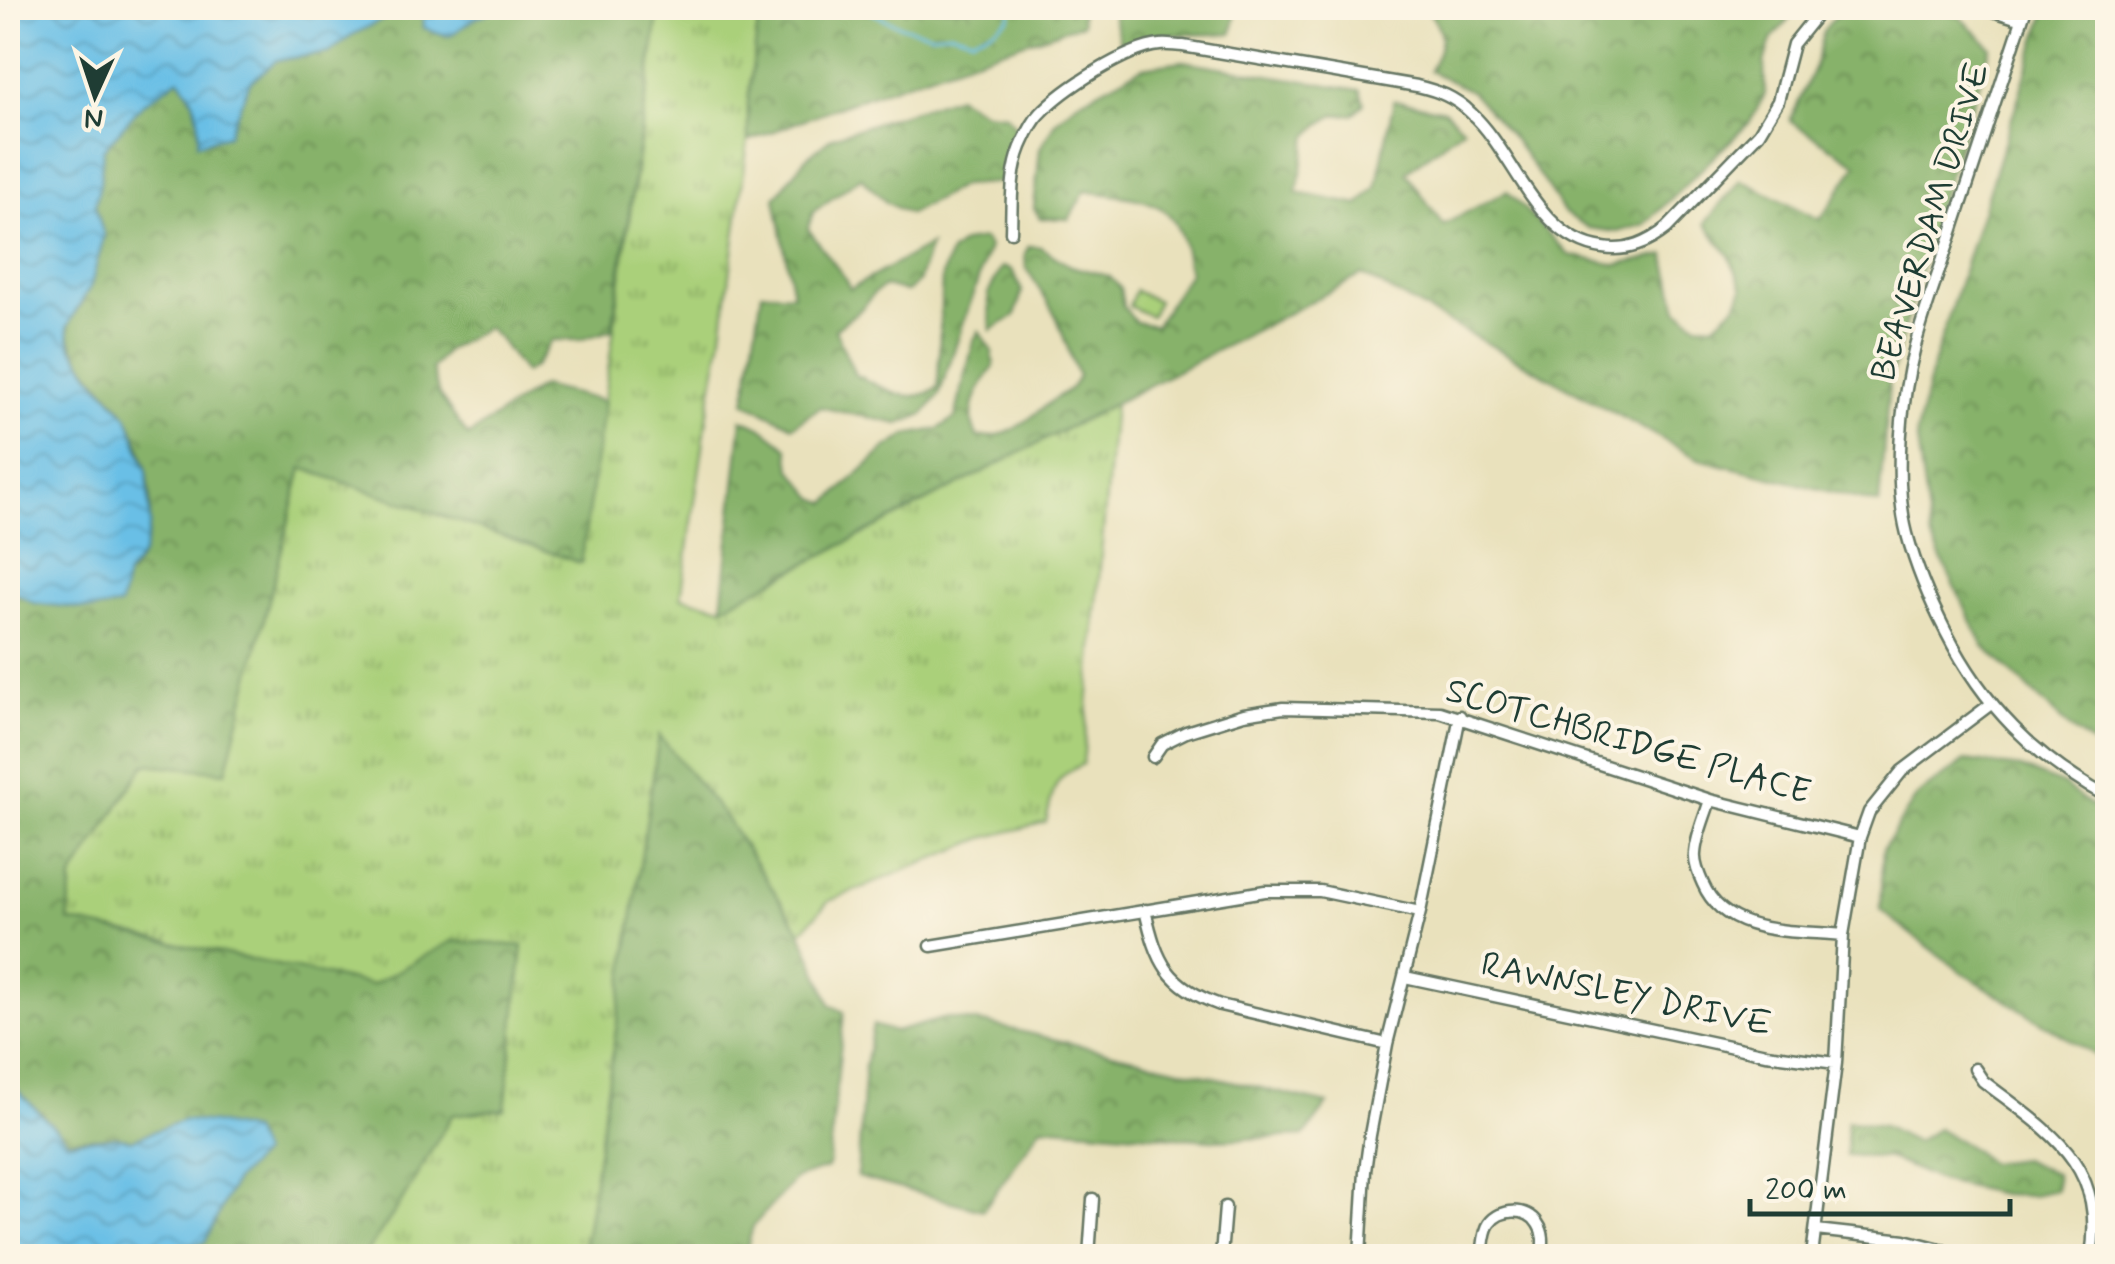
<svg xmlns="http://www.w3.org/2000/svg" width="2115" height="1264" font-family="Mynerve,sans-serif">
<defs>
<pattern id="grass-tufts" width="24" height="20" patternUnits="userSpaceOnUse" patternTransform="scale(2.5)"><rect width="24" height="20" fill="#aad07a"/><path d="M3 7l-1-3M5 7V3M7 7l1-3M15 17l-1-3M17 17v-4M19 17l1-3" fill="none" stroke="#8aaa65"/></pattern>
<pattern id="forest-crowns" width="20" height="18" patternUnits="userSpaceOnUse" patternTransform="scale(2.5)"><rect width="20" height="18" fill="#87b26a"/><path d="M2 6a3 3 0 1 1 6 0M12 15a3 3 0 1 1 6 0" fill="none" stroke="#6e9258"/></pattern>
<pattern id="water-waves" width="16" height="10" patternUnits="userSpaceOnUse" patternTransform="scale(2.5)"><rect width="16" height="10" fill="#69bfe6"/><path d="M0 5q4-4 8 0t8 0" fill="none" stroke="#569cbb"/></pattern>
</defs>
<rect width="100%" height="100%" fill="#fcf5e5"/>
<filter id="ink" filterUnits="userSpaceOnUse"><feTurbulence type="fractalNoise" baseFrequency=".01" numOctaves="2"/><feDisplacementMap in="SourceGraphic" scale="20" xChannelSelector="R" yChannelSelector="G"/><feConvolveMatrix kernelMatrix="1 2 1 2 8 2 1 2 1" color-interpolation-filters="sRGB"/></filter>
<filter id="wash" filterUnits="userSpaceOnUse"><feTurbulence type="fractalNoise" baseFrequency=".0048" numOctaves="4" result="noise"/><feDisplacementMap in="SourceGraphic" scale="40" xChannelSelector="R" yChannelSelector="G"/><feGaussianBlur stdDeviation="2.25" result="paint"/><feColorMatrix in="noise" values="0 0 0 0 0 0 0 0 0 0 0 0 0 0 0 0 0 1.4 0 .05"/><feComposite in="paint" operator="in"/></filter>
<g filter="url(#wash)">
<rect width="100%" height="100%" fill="#e9e1bc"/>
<path fill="url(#grass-tufts)" stroke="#648657" stroke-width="2.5" d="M659,8h101l-12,94v39l-27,201 -13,70 -27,185 42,10 391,-203 -31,360c-31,13 -30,28 -37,58l-62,16 -155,63 -28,31 -76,-115 -66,-80 -76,519h-219l36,-52 52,-89v-174l-80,44 -304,-64 4,-43 73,-114 81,7 76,-303 279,95z"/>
<path fill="url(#forest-crowns)" stroke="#53784f" stroke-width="2.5" d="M423,8l1,20 25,8 30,-20 22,-8h158l-47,322 -33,10h-27l-17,26 -11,7 -24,-33 -13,-13 -41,24 -14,18 7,26 29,41 73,-50 63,15 -23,162 -279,-95 -76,304 -81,-8 -73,114 -4,43 304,64 80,-44 71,5 -18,163 -53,6 -52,89 -36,52h-185v-6l26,-8 29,-60 26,-27 -8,-24 -38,-8 -30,-3 -53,20 -15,-3 -41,2 -7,2 -55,-55 -5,-3v-495c39,22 45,21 85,3 10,-5 26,-9 35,-17 25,-22 25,-71 19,-102 -2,-14 -13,-45 -21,-57 -22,-32 -50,-48 -59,-88l24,-42 13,-49 -9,-31 5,-21 3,-34 39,-45 37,-27c16,24 22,35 19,64l30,-8 22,-52 27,-22 52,-7 21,-17 44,-22z
M760,8h320l2,16c-112,35 -224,74 -334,117v-39z
M1111,8h125l-4,26 -80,1 -31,10z
M1426,8h373l-28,32 -7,23 1,31 -15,28 -105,102 -28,8 -28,-4 -24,-15 -52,-75 -41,-46 -42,-21c13,-30 17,-37 -4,-63z
M1850,8h77l32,8 32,31 -56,171 -46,165 -10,121 -180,-45 -337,-184 -640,332 20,-188 19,8 27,21 3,21 24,29 12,5 58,-54 22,-14 31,-6 17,-11 19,-78 5,-9 13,20 2,16c-11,13 -23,34 -22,53 0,6 3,11 5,17 36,2 52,-20 79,-39 11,-8 17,-9 22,-22l-22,-60 -30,-49 -1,-13 4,-8 11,1 30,19 39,10 11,12 3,18 12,16 20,4 34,-53c-3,-18 -6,-38 -16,-53 -16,-25 -61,-24 -88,-29l-16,28 -29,-1 -6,-10 6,-59 15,-27 22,-20 66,-35 40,-6 177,29 4,13 -11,11 -18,1 -15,9 -12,12 -11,57 62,12 17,-17 18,-88 50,10 19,18 -57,44 37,53 64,-34 62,64 48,10 48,-10 13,54 19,15 17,1 22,-20 7,-17 -14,-33 -24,-32 36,-43 79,40 37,-56 -67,-43 25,-55 9,-36 15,-18z
M2047,8h60v747l-36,-26 -88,-84 -52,-108 -15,-103 18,-72z
M957,96l27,16 21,2 11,13 -13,55 -40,3 -54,29 -23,-12 -25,-25 -48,35 -5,17 36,48 6,12 80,-44 -12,37 -11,10 -22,-6 -11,7 -13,16 -26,20 20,46c28,12 56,33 83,12l4,-111 8,-23 14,-11 19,-3 6,8 -50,148 -15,19 -25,10 -79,-17 -27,19 -48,-24 17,-110 31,2 -18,-96 31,-40 26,-21z
M1002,267l10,3 10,21 -7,25 -24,14 -3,-36z
M659,735l66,82 76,115 30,73 13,7 -15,150 -2,6 -31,10 -43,48 -8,30h-162z
M1965,761l56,7 41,16 31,23 14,-19v284l-11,-16 -133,-83 -83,-63 3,-61 34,-53z
M946,1018l43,6 339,80 -24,32 -93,4 -169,-14 -59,84 -126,-33 8,-111 8,-41 22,7z
M1847,1121l36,5 33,16 21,-13 28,15 25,19 32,-4 34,15v16l-24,5 -31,-1 -62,-14 -50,-22 -43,-3z"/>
<path fill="#aad07a" stroke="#648657" stroke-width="2.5" d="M1135,291l23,10 -7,15 -22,-10z"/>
<path fill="url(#water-waves)" stroke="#447e8d" stroke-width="2.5" d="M8,8h413l-27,6 -44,22 -21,17 -52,7 -27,22 -22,53 -30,8c3,-29 -2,-42 -19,-65l-37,27 -39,45 -3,34 -5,21 9,31 -13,49 -24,42 4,19 20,29 37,42 19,54 3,53 -7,30 -16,21 -7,31 -27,4 -59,-7 -26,-15z
M423,8h78l-22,8 -30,20 -25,-8z
M8,1083l5,3 55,55 48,-4 15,3 53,-20 30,3 38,8 9,23 -27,28 -29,60 -26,8v6h-171z"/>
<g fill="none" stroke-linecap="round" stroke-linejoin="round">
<path stroke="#69bfe6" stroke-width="2.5" d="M862,8l27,13 16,6 27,7 20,-2 20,6 22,-9 16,-12 1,-9"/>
</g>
</g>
<g filter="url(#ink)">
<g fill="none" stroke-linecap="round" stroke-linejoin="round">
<defs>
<path id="minor" d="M1984,8l38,12
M2026,8c-23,71 -47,143 -71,215 -13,41 -29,82 -40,123 -14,53 -22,134 -8,188 9,34 23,67 39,98 37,73 89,126 162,165
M1011,232c1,-28 -1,-58 10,-85 5,-11 10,-24 19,-33 23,-25 87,-66 120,-69 7,-1 16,1 23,1l234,40c21,5 38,11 54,27 45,41 65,126 132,135 25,4 45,-5 64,-20l92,-95 19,-32 15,-57 29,-36
M1153,757l9,-13 24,-12 58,-18 39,-6 157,4 270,88 150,37
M1710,800c-5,17 -14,36 -15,54 -1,10 4,21 8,30 23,53 92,46 140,51
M1145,910c12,52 22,76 75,95l167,39
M931,946l334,-55h55l100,21
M1405,977l361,77 70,9
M1975,1069l8,12c66,51 123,81 108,175
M1816,1230l89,10 63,16
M1089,1256l4,-57
M1221,1256l4,-49
M1360,1256l5,-85 5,-36 17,-91 33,-132 40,-196
M1482,1256c2,-10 1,-23 7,-32 11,-16 39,-17 49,0 7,10 5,21 4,32
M1812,1256l24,-193 7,-128 17,-98 9,-25 33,-41 89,-67"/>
</defs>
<use href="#minor" stroke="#667664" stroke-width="15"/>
<use href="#minor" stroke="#fff" stroke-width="10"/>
</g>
</g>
<g text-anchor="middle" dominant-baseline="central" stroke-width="8" stroke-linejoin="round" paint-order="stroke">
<g font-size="35" fill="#1f3d34" stroke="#fcf5e5">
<text transform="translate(1931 222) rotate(-73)">BEAVERDAM DRIVE</text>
<text transform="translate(1628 742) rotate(16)">SCOTCHBRIDGE PLACE</text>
<text transform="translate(1626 995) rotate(12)">RAWNSLEY DRIVE</text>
</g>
</g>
<rect width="2115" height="1264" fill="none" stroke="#fcf5e5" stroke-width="40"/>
<g transform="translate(95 95) rotate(183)" stroke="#fcf5e5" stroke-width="8" paint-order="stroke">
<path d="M0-8L18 38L0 25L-18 38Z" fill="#1f3d34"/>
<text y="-15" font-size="28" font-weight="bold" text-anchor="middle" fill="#1f3d34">N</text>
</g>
<path d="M1750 1199v15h260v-15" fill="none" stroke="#1f3d34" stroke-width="5"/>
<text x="1765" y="1199" font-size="30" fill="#1f3d34" stroke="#fcf5e5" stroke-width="8" paint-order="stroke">200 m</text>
</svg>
